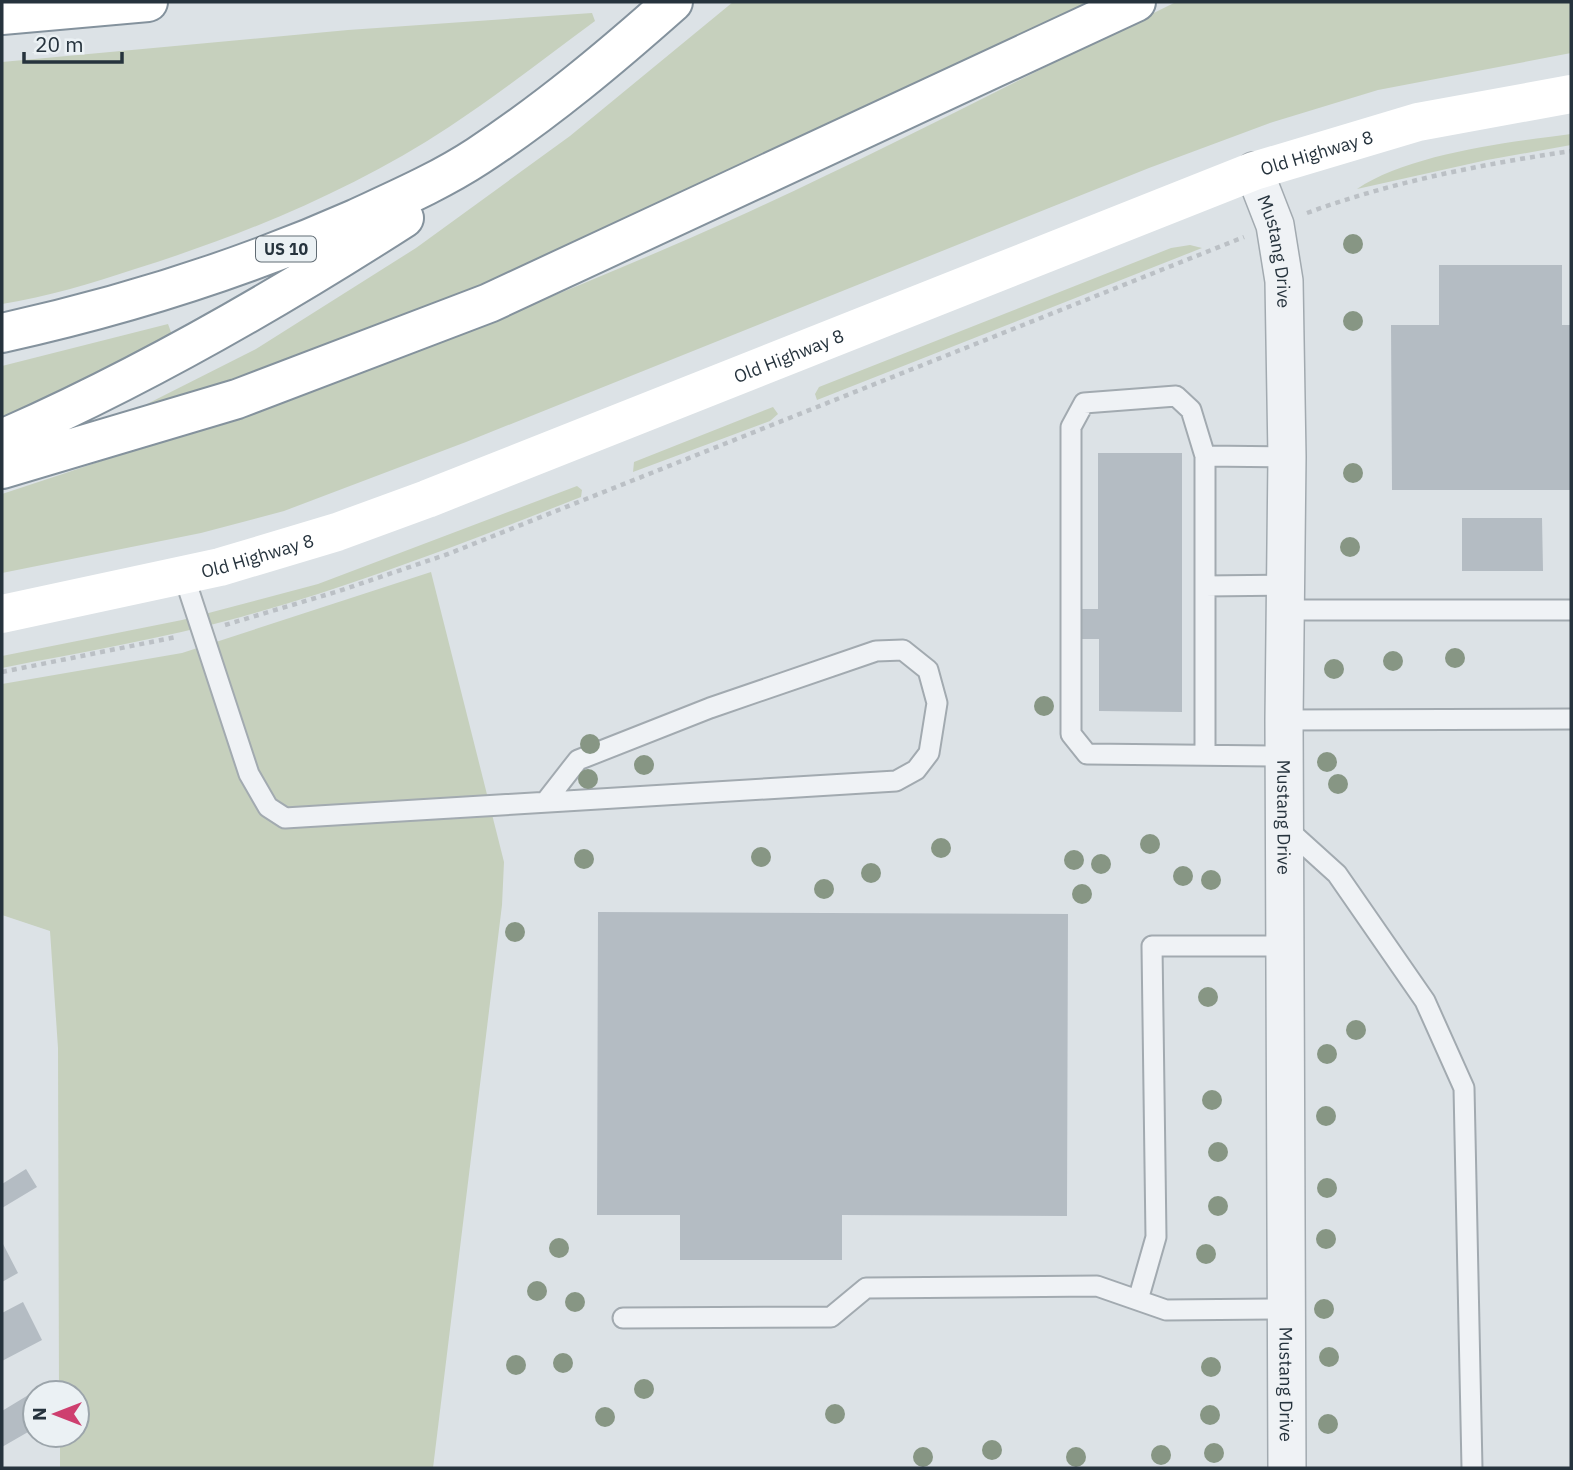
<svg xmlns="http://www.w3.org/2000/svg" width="1573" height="1470" font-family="'IBM Plex Sans',sans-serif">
<rect width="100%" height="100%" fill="#dce2e6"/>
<path fill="#c6d0bd" d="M733,2h368l-462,220 -333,134 -158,54 -1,-6 109,-55 160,-101 154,-112z
M1176,2h395v51l-193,37 -105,32 -124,46 -683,274 -182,69 -83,22 -199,40v-79c247,-81 493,-168 731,-275 150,-68 296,-145 443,-217z
M592,13l3,8c-49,36 -96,73 -146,106 -96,63 -205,108 -314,142 -43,14 -88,28 -133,35v-242l346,-32z
M1571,134v11l-84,15 -130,29c51,-35 152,-47 214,-55z
M1190,245l12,3 -385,152 -2,-6 4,-7 352,-139z
M168,324l7,19 -173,78v-55z
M773,407l5,7 -8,7 -137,51 1,-10z
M577,486l5,4 -1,7c-112,44 -224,88 -340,120 -79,22 -160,35 -239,51v-12l180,-36 136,-36z
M431,572l73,290 -2,43 -69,563h-373v-33h17v-42h-18l-1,-345 -8,-117 -48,-16v-231l180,-31z"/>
<path fill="#b4bcc3" d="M1439,265h123v60h9v165h-179l-1,-165h48z
M1098,453h84v259l-83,-1v-72h-23v-30h22z
M1462,518h80l1,53h-81z
M598,912l470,2 -1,302 -225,-1v45h-162v-45h-83z
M26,1169l11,18 -35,21v-24z
M2,1242l16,31 -16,9z
M23,1302l19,38 -40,21v-48z
M30,1394l5,9v25l-33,19v-36z"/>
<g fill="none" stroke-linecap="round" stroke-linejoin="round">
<defs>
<path id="lane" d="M1205,456l82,1
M184,576l65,198 19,33 17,11 611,-37 20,-11 13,-17 8,-50 -9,-33 -25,-20 -27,1 -166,57 -132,52 -32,41
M1205,586l81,-1
M1285,610h286
M1284,720l287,-1
M1205,755v-299l-14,-46 -15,-14 -92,7 -13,24v307l16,20 197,2
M1285,827l52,47 88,127 39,87 8,380
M1138,1300l18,-63 -4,-291h133
M623,1318l208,-1 35,-29 231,-2 69,24 121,-1"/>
<g id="street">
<path id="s1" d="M1254,171l21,54 9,56 3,176 -3,263 3,748"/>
</g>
<path id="highway" d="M2,15l146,-13
M2,333c122,-27 238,-63 353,-114 41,-19 85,-38 123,-63 70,-46 133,-99 195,-154
M2,439c141,-62 273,-138 402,-221
M2,469l235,-70 252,-96 647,-301"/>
</defs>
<use href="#lane" stroke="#a2aab0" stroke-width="23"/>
<use href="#street" stroke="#a2aab0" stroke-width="40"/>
<use href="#highway" stroke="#84929d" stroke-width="42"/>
<path stroke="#bbc0c5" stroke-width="4.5" stroke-dasharray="5 5" stroke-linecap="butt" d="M1307,213c84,-31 176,-49 264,-62
M225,625l114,-34 109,-37 796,-317
M2,672l174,-35"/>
<use href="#lane" stroke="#eff2f5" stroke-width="19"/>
<use href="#street" stroke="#eff2f5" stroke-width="37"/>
<path stroke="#fff" stroke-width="38" id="s2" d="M2,614l218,-47 117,-35 90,-33 827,-328 164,-49 153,-28"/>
<use href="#highway" stroke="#fff" stroke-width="38"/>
</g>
<g fill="#879684">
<circle cx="1353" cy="244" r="10"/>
<circle cx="1353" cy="321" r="10"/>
<circle cx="1353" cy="473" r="10"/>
<circle cx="1350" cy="547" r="10"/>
<circle cx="1455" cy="658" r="10"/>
<circle cx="1393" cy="661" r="10"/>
<circle cx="1334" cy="669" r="10"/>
<circle cx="1044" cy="706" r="10"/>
<circle cx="590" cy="744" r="10"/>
<circle cx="1327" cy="762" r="10"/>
<circle cx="644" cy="765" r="10"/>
<circle cx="588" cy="779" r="10"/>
<circle cx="1338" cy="784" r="10"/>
<circle cx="1150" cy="844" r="10"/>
<circle cx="941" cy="848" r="10"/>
<circle cx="761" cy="857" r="10"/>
<circle cx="584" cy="859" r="10"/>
<circle cx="1074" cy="860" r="10"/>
<circle cx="1101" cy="864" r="10"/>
<circle cx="871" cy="873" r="10"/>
<circle cx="1183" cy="876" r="10"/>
<circle cx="1211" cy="880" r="10"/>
<circle cx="824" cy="889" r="10"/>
<circle cx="1082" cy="894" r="10"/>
<circle cx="515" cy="932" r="10"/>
<circle cx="1208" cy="997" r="10"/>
<circle cx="1356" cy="1030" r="10"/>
<circle cx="1327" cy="1054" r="10"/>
<circle cx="1212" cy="1100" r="10"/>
<circle cx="1326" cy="1116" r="10"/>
<circle cx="1218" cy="1152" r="10"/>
<circle cx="1327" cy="1188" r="10"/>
<circle cx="1218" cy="1206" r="10"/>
<circle cx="1326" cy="1239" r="10"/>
<circle cx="559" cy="1248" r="10"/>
<circle cx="1206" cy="1254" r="10"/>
<circle cx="537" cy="1291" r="10"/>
<circle cx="575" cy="1302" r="10"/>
<circle cx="1324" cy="1309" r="10"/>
<circle cx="1329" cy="1357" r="10"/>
<circle cx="563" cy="1363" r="10"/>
<circle cx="516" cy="1365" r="10"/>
<circle cx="1211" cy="1367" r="10"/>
<circle cx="644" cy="1389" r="10"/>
<circle cx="835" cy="1414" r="10"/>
<circle cx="1210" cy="1415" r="10"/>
<circle cx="605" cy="1417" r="10"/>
<circle cx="1328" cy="1424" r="10"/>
<circle cx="992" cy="1450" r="10"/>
<circle cx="1214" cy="1453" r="10"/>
<circle cx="1161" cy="1455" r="10"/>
<circle cx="923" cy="1457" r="10"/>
<circle cx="1076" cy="1457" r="10"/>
</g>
<g text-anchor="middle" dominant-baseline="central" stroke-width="5" stroke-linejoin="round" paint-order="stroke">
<rect fill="#ebf1f4" stroke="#616c74" stroke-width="2" x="256" y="236.5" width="60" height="25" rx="5"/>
<g font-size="16" font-weight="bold" fill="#26333d">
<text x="286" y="249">US 10</text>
</g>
<g font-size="18" fill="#26333d" stroke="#ebf1f4">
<text stroke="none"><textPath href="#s2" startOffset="1396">Old Highway 8</textPath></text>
<text stroke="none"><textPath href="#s1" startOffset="84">Mustang Drive</textPath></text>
<text stroke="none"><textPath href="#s2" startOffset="830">Old Highway 8</textPath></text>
<text stroke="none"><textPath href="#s2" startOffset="262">Old Highway 8</textPath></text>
<text stroke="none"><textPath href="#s1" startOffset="651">Mustang Drive</textPath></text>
<text stroke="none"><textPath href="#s1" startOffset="1218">Mustang Drive</textPath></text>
</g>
</g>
<rect width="1573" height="1470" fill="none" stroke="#26333d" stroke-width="7"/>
<g transform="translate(56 1414) rotate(270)"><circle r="33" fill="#ebf1f4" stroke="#9ca5ab" stroke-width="2"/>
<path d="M0-5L12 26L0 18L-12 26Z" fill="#ce3f6f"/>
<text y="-10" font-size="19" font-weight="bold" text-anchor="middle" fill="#26333d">N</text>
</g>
<path d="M24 52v10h98v-10" fill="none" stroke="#26333d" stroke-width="3.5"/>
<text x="35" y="52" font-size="21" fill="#26333d" stroke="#ebf1f4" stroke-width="5" paint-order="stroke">20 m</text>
</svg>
